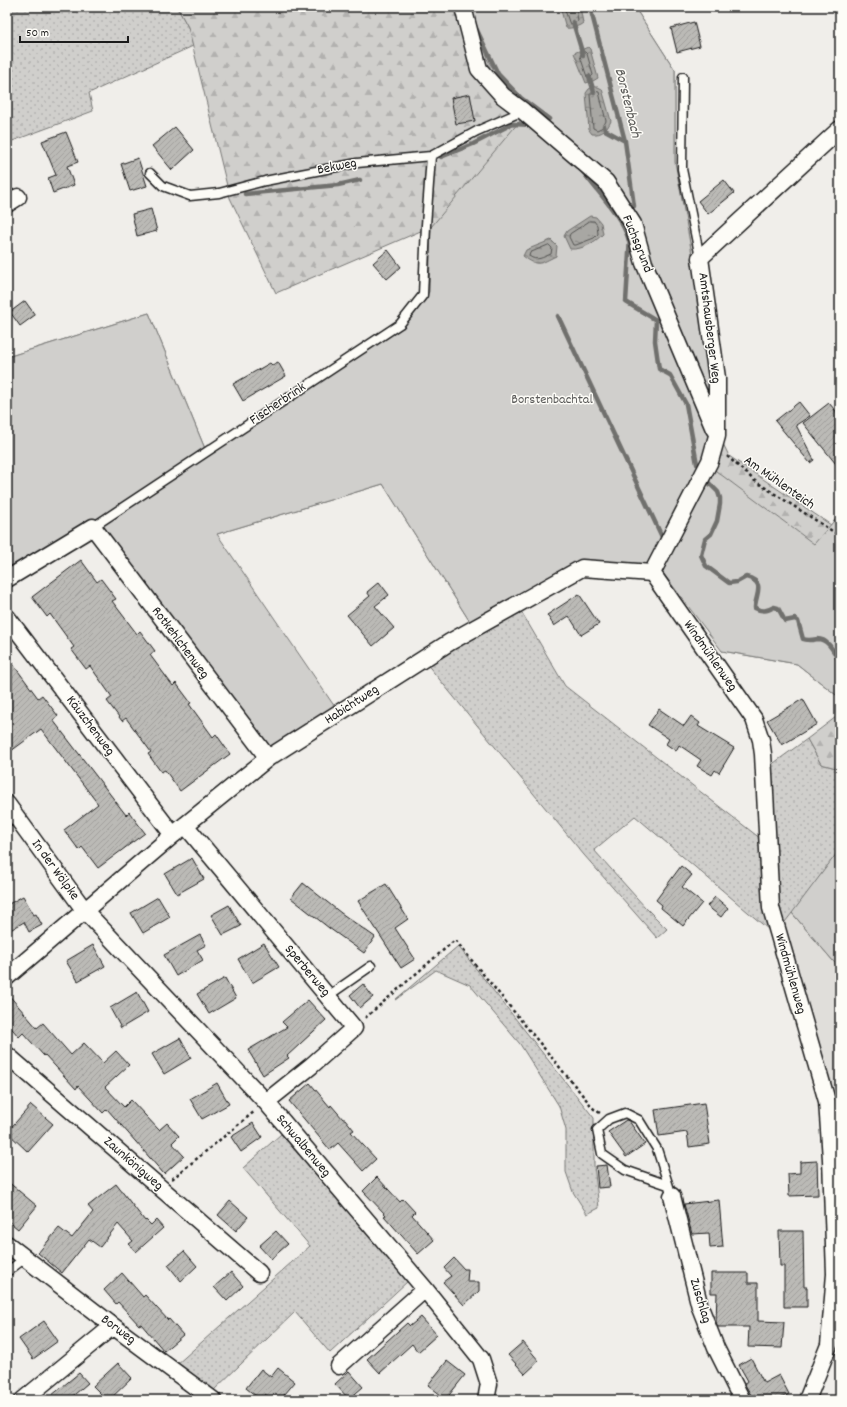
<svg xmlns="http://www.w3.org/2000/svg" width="847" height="1407" font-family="Dekko,sans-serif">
<defs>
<pattern id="grass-dots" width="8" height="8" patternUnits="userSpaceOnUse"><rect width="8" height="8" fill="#d0cfcc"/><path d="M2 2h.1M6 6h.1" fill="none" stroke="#b2b1af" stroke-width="1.8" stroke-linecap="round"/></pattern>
<pattern id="forest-firs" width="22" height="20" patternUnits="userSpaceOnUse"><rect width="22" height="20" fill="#d0cfcc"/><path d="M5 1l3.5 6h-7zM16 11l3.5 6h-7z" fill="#b2b1af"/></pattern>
<pattern id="water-ripples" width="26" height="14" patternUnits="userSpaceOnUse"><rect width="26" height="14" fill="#a8a7a3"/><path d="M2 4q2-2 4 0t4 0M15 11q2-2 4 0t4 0" fill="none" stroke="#888784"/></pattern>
<pattern id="building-hatch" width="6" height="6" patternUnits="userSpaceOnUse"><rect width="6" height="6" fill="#bbbab6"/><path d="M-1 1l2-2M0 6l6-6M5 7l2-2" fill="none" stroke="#a09f9c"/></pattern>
</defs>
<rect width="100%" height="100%" fill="#f0eeea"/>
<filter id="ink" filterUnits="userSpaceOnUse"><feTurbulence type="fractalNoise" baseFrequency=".025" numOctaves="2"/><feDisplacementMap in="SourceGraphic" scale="8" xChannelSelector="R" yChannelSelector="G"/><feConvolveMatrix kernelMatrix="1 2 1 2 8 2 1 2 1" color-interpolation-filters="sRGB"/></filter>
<g filter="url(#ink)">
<path fill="#e0deda" d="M792,913l48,56v189l-11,-1 -6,-56 -48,-166z"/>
<path fill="url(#grass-dots)" stroke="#767674" d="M7,7h170l11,20 5,19 -104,47 4,18 -86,32z
M515,601l50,85 205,160 -3,-78 40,-29 14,25 19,5v200l-48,-56 -17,22 -140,-119 -41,34 51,57 22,22 -10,9 -73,-83 -163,-198z
M458,946l136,172v48l5,42 -12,6 -14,-22 -7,-20v-42l-7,-24 -39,-62 -50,-59 -34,-15 -41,30z
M281,1134l127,147 -78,72 -35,-41 -82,79 -37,-26 134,-119 -67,-78z"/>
<path fill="url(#forest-firs)" stroke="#767674" d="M177,7h460v4l38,59v92l39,211 2,56 13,27 102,69 9,-11v184l-43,-34 -75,-13 -18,-189 -232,163 -89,-141 -166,50 -210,-177 142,-44 59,143 197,-132 24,-32 1,-65 -154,66 -46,-95 -42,-171z
M840,714v55l-19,-5 -14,-25z"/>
<path fill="#d0cfcc" stroke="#767674" d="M468,7h169v4l38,59v92l39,211 2,56 -12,33 110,82 26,-30v184l-43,-34 -75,-13 -62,-82 -79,-8 -109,64 -89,-141 -166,50 120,176 -65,41 -176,-228 -89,52v-218l142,-44 59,143 197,-132 24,-32 2,-65 98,-117 -21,-19 -32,-49z
M840,849v120l-48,-56z"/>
<path fill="url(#water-ripples)" stroke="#706f6d" d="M560,7h20l3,16c-3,3 -12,6 -17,5z
M588,47l2,2 8,29 -5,3 -7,2 -12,-30z
M593,87h5l4,2 9,32c-4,9 -9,14 -19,13l-3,-4 -3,-37 3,-4z
M590,216l6,1 5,6 2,11c-9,9 -21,16 -33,15l-6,-13 3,-5z
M551,240l6,6 -1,10c-15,7 -18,12 -33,0l3,-6z"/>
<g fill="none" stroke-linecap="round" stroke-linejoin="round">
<path stroke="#545452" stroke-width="1" d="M564,7l5,15 1,2 8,-3 -2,-14
M585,52l2,2 6,21 -3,3 -3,-1 -7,-21 1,-2z
M594,91l5,1 7,29 -3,6 -6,3 -4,-2 -3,-33z
M590,221h4l3,4 1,9 -4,4 -18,7h-3l-4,-8 1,-3z
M549,245l3,3 -1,6c-8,3 -14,8 -22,2l1,-3z"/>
<path stroke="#706f6d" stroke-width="4.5" d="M590,7l35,134 9,65
M573,22l10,33
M474,24l24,50 23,24 28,21
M589,76l5,16
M604,126l1,4 20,11
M441,157l32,-13 39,-20 20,1
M580,168c15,21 43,49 49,73
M245,194l93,-9 22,-5
M630,237l-4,65 30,18 -1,21 4,28 11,6 16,29 11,60
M558,316l105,223
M709,483l9,9 2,6v6l-3,17 -6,13 -6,5 -4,16 5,11 23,17 8,-1 9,-5c21,5 9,18 9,31 7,4 12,3 19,-1l4,1 7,13 10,-2 3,2 5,18c5,2 9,1 14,0 11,0 16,11 21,20h2"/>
</g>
<path fill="url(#building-hatch)" stroke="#1c1c1c" d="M694,22l6,24 -23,6 -6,-24z
M470,94l5,27 -19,3 -5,-26z
M175,127l19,23 -22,20 -20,-24z
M66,132l12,30 -11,4 7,19 -21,8 -5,-15 8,-3 -14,-34z
M138,158l9,28 -17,5 -9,-27z
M724,180l10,13 -26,21 -10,-13z
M151,209l6,22 -20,5 -5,-22z
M388,250l13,17 -14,12 -14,-16z
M25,301l10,14 -15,11 -10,-14z
M278,362l8,14 -43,25 -10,-17 37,-21 2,2z
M799,402l11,14 -14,9 18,35 -4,3 -35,-42z
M829,403l11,13v53l-37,-46z
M81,560l16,22 4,-3 15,20 -4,2 25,33 3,-3 15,20 -5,4 23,31 3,-3 15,20 -2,1 24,33 3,-3 14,20 -50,37 -15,-21 -4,2 -13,-18 3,-2 -25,-34 -4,3 -15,-20 5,-4 -22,-31 -4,3 -15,-20 3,-2 -24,-33 -3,3 -15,-20z
M379,582l10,13 -14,11 19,22 -21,18 -26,-31 23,-19 -3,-4z
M579,594l20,30 -18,11 -12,-19 -15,10 -7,-11z
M7,656l31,42 4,-3 16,21 -5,4 73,95 3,-3 16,21 -47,35 -16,-21 -3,3 -15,-20 34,-26 -57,-75 -34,25z
M803,699l14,25 -35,21 -15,-25z
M659,709l25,17 7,-10 9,7 -2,3 36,22 -15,25 -4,-3 -3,5 -15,-9 4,-6 -22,-15 -3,6 -10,-7 3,-5 -21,-14z
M192,858l12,21 -27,15 -12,-20z
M681,866l11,9 -10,12 20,16 -19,23 -22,-18 1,-3 -6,-5z
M303,883l38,30 34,24 -11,16 -35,-25 -38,-30z
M386,884l22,35 -13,9 20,31 -14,9 -43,-67z
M23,896l11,19 2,-1 6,11 -13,7 -5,-10 -17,10v-27z
M158,897l12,20 -27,16 -12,-20z
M715,897l13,11 -7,9 -14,-11z
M229,905l12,21 -18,9 -12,-20z
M200,935l6,10 -9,5 6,10 -27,16 -12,-21z
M264,943l15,24 -27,16 -14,-24z
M93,945l12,21 -27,15 -12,-20z
M225,978l11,20 -27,16 -12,-20z
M363,984l10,13 -13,11 -10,-13z
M137,992l11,20 -27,16 -11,-20z
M7,993l30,35 6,-5 28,32 13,-12 19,20 13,-12 13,14 -24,22 19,20 7,-7 28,30 8,-7 12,13 -7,7 12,13 -20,18 -57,-65 -4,4 -25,-27 -2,3 -31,-34 -1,1 -21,-23 -4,4 -12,-14z
M308,1000l18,20 -39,36 2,2 -26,17 -15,-25 39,-23 -5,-5z
M180,1038l11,20 -27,16 -12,-20z
M217,1083l12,21 -27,15 -12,-20z
M310,1083l20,24 1,-2 12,14h2l9,11 -3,2 25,27 -13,12 -25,-28 -8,7 -41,-49z
M704,1103l6,41 -21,3 -2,-15 -28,4 -4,-26z
M31,1105l22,19 -25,28 -21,-20z
M626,1120l3,1 16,23 -19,13 -18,-25z
M253,1123l9,14 -21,15 -10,-15z
M817,1161l1,34 -29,1 -1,-22 12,-1v-11z
M607,1165l3,22 -12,1 -2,-22z
M377,1177l23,25 3,-3 12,13 -3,3 22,25 -16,14 -34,-38 2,-1 -23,-24z
M7,1181l30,25 -19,23 -11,-9z
M116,1184l29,37 1,-1 5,5 5,-5 7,8 -27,24 -7,-8 4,-3 -15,-17 -18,23 -11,-8 -27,34 -24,-20 21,-25 13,10 21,-26 -5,-6z
M719,1200l4,47 -13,1 -1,-15 -17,1 -8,-30z
M230,1201l18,16 -12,14 -18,-16z
M276,1231l12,13 -17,15 -12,-13z
M779,1231h24l1,56h3v20h-23v-41h-4z
M184,1251l13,15 -16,15 -13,-16z
M454,1258l10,11h4l-1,13h12v9l-15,14 -21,-23 8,-6 -7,-8z
M231,1272l12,14 -16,15 -13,-14z
M122,1273l21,24 2,-2 23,25 1,-1 14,16 -19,16 -23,-27 -2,1 -21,-23 -2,2 -12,-14z
M711,1273h37v10h10v38l26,1 -2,26 -34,-1 1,-20h-31l-2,-5 1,-29h-6z
M421,1317l16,18 -19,17 -6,-8 -32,29 -13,-14 40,-36 3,3z
M44,1321l14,20 -25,18 -14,-20z
M523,1342l16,19 -14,13 -17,-19z
M751,1358l13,25 15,-8 10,19 -12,6h-23l-10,-17 4,-2 -9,-16z
M447,1361l18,14 -19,24 -18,-14z
M118,1363l14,15 -23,22h-2l-14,-14z
M278,1368l17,14 -15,18h-7l-8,-6 -4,6 -15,-12 15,-19 10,8z
M349,1371l14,16 -14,12 -14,-15z
M79,1373l9,10 -20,17h-22z"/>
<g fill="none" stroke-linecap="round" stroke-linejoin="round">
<defs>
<path id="service" d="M683,77l-1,92 18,89
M150,173l13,13 27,10 29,-3 46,-12 92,-18 74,-7 46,-25 46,-20
M93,527l307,-203 23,-29 3,-70 5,-69
M328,996l43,-30
M668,1185l-43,-15 -23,-16 -5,-24 12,-11 16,-6 14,7 18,29 15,47
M7,1272l18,-14"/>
<path id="minor" d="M463,7l16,62 24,27 20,15 83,71 27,42 11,39 70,166
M7,204l11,-7
M652,573l102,146 7,21 2,14 8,154 56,193 4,58 4,115 -6,71 -22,55
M652,573l58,-112 7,-25v-58l-17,-120 140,-129
M7,579l86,-52 175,231
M7,617l166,218
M7,804l78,107 181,191 159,187 56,70 8,25 -3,16
M185,825l169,203 -43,38 -45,36
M7,977l166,-142 95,-77 182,-116 132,-74 70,5
M7,1055l252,218
M672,1196l28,111 16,41 26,52
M7,1244l106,82 100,74
M339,1366l86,-77
M23,1400l90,-74"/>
</defs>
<use href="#service" stroke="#1c1c1c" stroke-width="11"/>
<use href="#minor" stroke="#1c1c1c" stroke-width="19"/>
<path stroke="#1c1c1c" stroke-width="2.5" stroke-dasharray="3 3" stroke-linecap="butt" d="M727,456l28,25 85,55
M365,1018l90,-78 139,169 6,4
M172,1179l83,-68"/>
<use href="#service" stroke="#fdfcf7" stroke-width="8"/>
<use href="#minor" stroke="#fdfcf7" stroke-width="16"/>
</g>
</g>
<g text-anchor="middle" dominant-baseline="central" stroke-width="3" stroke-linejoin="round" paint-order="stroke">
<g font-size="14" fill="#1c1c1c" stroke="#fdfcf7">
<text transform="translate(337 167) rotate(-11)">Bekweg</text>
<text transform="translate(637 244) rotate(68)">Fuchsgrund</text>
<text transform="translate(709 328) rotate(83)">Amtshausberger Weg</text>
<text transform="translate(278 404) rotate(-34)">Fischerbrink</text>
<text transform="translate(779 483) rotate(35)">Am Mühlenteich</text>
<text transform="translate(180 643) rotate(53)">Rotkehlchenweg</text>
<text transform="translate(710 656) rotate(55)">Windmühlenweg</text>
<text transform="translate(352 705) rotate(-33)">Habichtweg</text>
<text transform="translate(90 726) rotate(53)">Käuzchenweg</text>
<text transform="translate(55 870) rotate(54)">In der Wölpke</text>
<text transform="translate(307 971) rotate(50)">Sperberweg</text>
<text transform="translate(790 974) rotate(74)">Windmühlenweg</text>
<text transform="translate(303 1146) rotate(50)">Schwalbenweg</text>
<text transform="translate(133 1164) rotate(41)">Zaunkönigweg</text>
<text transform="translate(700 1301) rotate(73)">Zuschlag</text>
<text transform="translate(118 1330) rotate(37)">Borweg</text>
</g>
<g font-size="14" fill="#5b5b5a" stroke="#fdfcf7">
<text x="552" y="400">Borstenbachtal</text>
</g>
<g font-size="15" font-style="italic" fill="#5b5b59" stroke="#fdfcf7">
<text transform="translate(627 103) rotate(76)">Borstenbach</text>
</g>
</g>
<rect width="847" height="1407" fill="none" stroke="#fdfcf7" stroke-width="24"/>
<rect x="12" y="12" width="823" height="1383" fill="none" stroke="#1c1c1c" stroke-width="1.5" filter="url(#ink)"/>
<path d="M20 36v6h108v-6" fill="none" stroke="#1c1c1c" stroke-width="2"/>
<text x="26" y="36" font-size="12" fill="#1c1c1c" stroke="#fdfcf7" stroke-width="3" paint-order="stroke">50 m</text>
</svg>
